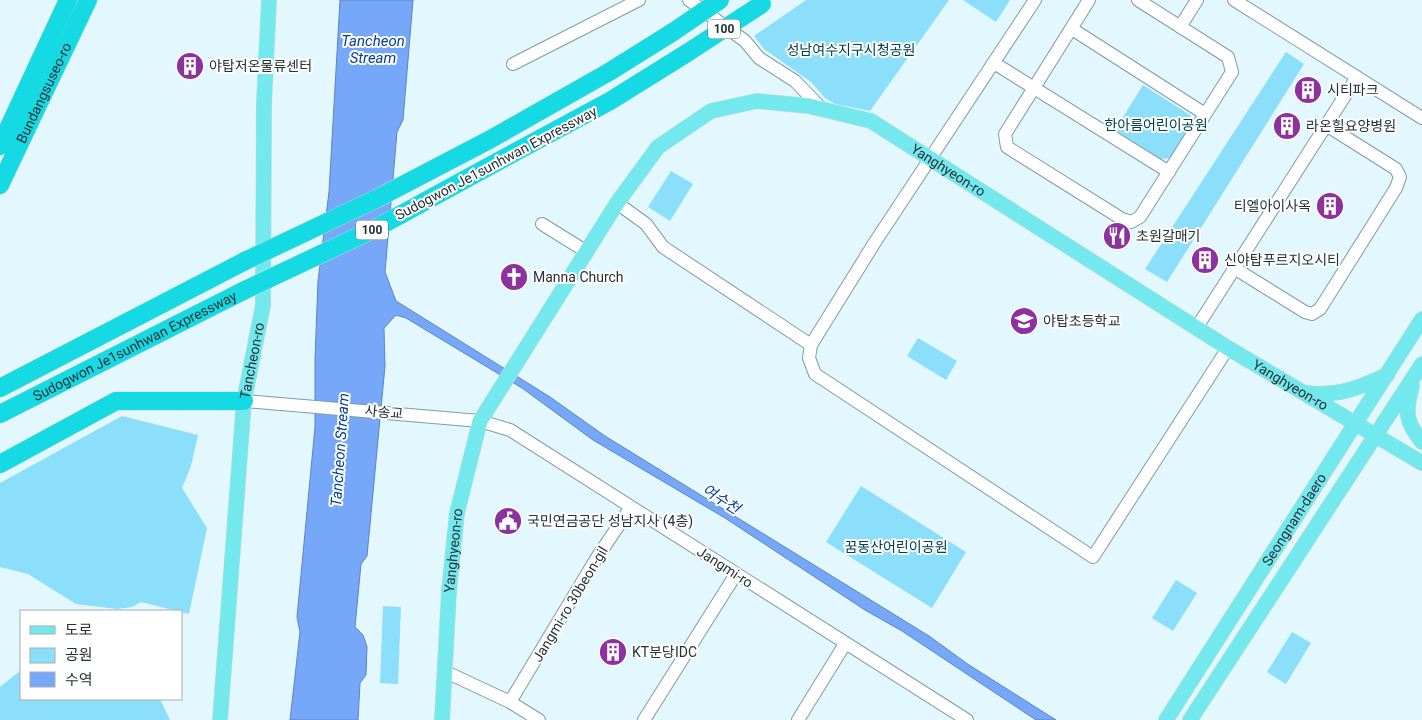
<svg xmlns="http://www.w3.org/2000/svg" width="1422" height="720" font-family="Roboto,'Noto Sans KR',sans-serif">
<rect width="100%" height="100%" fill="#e2f7fe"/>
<path fill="#8bdffa" d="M806,0h143l-79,111 -35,-7 -10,-6 -14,-16 -47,-33 -10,-13z
M963,0h47l-14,22z
M1286,52l18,12 -137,218 -22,-13z
M1143,85l47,30 3,8 -23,35 -9,1 -46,-29z
M671,171l22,13 -23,37 -22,-14z
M918,338l39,23 -11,19 -39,-24z
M122,416l76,19 -7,31 -9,22 25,40 -18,86 -48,-12 -9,5 -15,2 -41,-5 -48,-30 -28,-7v-84z
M861,486l105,66 -34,56 -106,-66z
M1176,580l21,13 -24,38 -21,-13z
M383,606l18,1 -3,77 -18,-1z
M1292,632l19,11 -25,41 -19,-12z
M21,670v29h139l10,21h-170v-33z"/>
<path fill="#77a7f8" stroke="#5e84be" d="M340,0h73l-10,120 -6,12 -12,140 11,29 154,96 55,39 324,200 40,29 87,55h-20l-134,-89 -37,-21 -140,-92 -132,-78 -71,-52 -116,-70 -10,-3 -12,13 1,38 -18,190 -6,8 -6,63 8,8 4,12 -1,28 -6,8 -2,37h-68l10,-88 -3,-15 18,-190v-68l3,-78 11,-89z"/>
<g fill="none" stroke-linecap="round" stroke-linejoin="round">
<defs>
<path id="minor" d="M689,0l56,41 14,17 36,23 28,29
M1089,0l-84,134 2,13 115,72 9,3 9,-5 92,-145 -4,-15 -90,-57
M1234,0l188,118
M1180,27l17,-27
M1072,29l133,85
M994,63l175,109
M513,64l126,-64
M617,203l29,21 17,23 148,98 -2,13 6,16 278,183 135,-209
M542,224l45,28
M1234,268l71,44 7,2 8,-5 76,-121 4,-11 -4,-8 -70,-44
M1197,327l160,-250
M811,345l64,-103 160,-242
M244,401l236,20 30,9 457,290
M446,672l64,30 29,18
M510,702l86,-143 35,-52
M644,720l92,-146
M798,720l47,-76"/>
<g id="major">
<path d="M1412,386c-7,26 -7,35 10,56"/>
<path d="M1306,393c31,4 53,-5 81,-18"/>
<path id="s1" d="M220,720l24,-319 19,-96 1,-203 5,-102"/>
<path id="s2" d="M442,720l7,-129 8,-78 23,-92 137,-218 41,-56 53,-36 46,-10 52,5 62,15 357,227 194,115"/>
<path id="s3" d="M1166,720l256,-401"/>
<path d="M1190,720l232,-356"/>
</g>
<g id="highway">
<path d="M489,140l120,-68 64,-40"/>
<path d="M0,146l68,-146"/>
<path d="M497,162l113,-61 77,-48"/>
<path id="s4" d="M0,185l88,-185"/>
<path d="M0,388l245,-127"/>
<path id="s5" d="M0,414l243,-123"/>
<path d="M0,464l116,-63h128"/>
</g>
</defs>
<use href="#minor" stroke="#7d9da8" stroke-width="14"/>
<use href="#major" stroke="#d3d6d7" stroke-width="16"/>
<use href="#highway" stroke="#d3d6d7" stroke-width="19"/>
<use href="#minor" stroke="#fff" stroke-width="12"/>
<use href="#major" stroke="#73e9ee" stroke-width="15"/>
<use href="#highway" stroke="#16dae3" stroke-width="18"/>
<defs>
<path id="highway-bridge" d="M673,32l47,-32
M687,53l75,-49
M245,261l133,-63 111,-58
M243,291l135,-64 119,-65"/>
</defs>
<use href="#highway-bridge" stroke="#d3d6d7" stroke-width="19" stroke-linecap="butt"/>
<use href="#highway-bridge" stroke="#16dae3" stroke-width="18"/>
</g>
<defs>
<symbol id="building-disc" viewBox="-11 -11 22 22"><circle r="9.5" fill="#8b329e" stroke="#fff"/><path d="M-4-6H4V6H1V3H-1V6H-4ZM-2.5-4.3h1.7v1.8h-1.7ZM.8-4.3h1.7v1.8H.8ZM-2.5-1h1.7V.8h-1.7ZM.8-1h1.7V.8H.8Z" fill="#fff"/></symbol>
<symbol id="restaurant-disc" viewBox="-11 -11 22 22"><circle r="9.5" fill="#8b329e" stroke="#fff"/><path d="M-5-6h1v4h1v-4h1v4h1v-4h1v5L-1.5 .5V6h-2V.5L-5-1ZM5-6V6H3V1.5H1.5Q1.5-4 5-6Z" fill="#fff"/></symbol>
<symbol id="church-disc" viewBox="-11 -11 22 22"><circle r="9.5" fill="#8b329e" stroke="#fff"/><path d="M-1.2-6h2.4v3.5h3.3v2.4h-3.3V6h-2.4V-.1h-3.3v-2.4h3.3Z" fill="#fff"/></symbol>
<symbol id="school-disc" viewBox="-11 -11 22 22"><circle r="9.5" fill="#8b329e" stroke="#fff"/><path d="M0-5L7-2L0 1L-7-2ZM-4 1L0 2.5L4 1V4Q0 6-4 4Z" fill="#fff"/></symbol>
<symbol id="civic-disc" viewBox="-11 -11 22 22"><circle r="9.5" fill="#8b329e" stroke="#fff"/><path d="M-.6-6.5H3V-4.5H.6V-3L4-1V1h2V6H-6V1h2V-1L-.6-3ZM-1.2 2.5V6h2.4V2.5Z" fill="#fff"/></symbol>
</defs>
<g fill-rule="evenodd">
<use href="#building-disc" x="174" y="50" width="32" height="32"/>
<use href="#building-disc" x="1292" y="74" width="32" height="32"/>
<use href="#building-disc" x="1271" y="110" width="32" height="32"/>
<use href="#building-disc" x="1314" y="190" width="32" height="32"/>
<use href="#restaurant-disc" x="1101" y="220" width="32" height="32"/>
<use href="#building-disc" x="1189" y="244" width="32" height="32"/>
<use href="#church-disc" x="498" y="261" width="32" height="32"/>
<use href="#school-disc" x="1008" y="305" width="32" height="32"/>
<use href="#civic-disc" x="492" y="505" width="32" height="32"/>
<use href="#building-disc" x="597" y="636" width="32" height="32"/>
</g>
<g text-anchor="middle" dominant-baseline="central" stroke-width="4" stroke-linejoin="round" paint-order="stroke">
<g fill="#fff" stroke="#667072" stroke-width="1">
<rect x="708" y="19.5" width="32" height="19" rx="4"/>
<rect x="356" y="220.5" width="32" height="19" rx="4"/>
</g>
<g font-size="12" font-weight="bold" fill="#243236">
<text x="724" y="29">100</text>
<text x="372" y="230">100</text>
</g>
<g font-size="14" fill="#00404f" stroke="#fff">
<text x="851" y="50">성남여수지구시청공원</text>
<text x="1156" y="125">한아름어린이공원</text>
<text x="896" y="547">꿈동산어린이공원</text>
</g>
<g font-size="14" fill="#243236" stroke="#fff" text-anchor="start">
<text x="209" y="66">야탑저온물류센터</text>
<text x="1327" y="90">시티파크</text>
<text x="1306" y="126">라온힐요양병원</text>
<text x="1311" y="206" text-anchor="end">티엘아이사옥</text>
<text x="1136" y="236">초원갈매기</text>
<text x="1224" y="260">신야탑푸르지오시티</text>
<text x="533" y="277">Manna Church</text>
<text x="1043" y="321">야탑초등학교</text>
<text x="527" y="521">국민연금공단 성남지사 (4층)</text>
<text x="632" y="652">KT분당IDC</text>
</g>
<g font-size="14" fill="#243236" stroke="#fff">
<text stroke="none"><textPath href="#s4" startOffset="102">Bundangsuseo-ro</textPath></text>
<text transform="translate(496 163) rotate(-28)">Sudogwon Je1sunhwan Expressway</text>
<text stroke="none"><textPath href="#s2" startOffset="948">Yanghyeon-ro</textPath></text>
<text stroke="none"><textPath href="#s5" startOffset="151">Sudogwon Je1sunhwan Expressway</textPath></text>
<text stroke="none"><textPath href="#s1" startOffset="361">Tancheon-ro</textPath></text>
<text stroke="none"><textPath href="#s2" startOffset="1352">Yanghyeon-ro</textPath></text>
<text transform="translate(384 412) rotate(5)">사송교</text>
<text stroke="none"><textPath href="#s3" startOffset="238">Seongnam-daero</textPath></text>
<text stroke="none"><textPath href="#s2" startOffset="170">Yanghyeon-ro</textPath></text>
<text transform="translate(725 567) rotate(33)">Jangmi-ro</text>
<text transform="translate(570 604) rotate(-59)">Jangmi-ro 30beon-gil</text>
</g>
<g font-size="15" font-style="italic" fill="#043e99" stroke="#fff">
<text x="373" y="41">Tancheon<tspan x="373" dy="17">Stream</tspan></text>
<text transform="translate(340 450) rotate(-86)">Tancheon Stream</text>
<text transform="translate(721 499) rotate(33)">여수천</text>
</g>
</g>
<rect x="20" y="610" width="162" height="90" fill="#ffffff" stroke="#a7adaf"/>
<rect x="30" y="626" width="25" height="8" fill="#73e9ee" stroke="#a7adaf"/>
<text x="65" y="635" font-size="15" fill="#243236">도로</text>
<rect x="30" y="648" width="25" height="15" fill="#8bdffa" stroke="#a7adaf"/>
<text x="65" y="660" font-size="15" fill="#243236">공원</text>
<rect x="30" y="672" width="25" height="15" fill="#77a7f8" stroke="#a7adaf"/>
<text x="65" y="685" font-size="15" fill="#243236">수역</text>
</svg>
